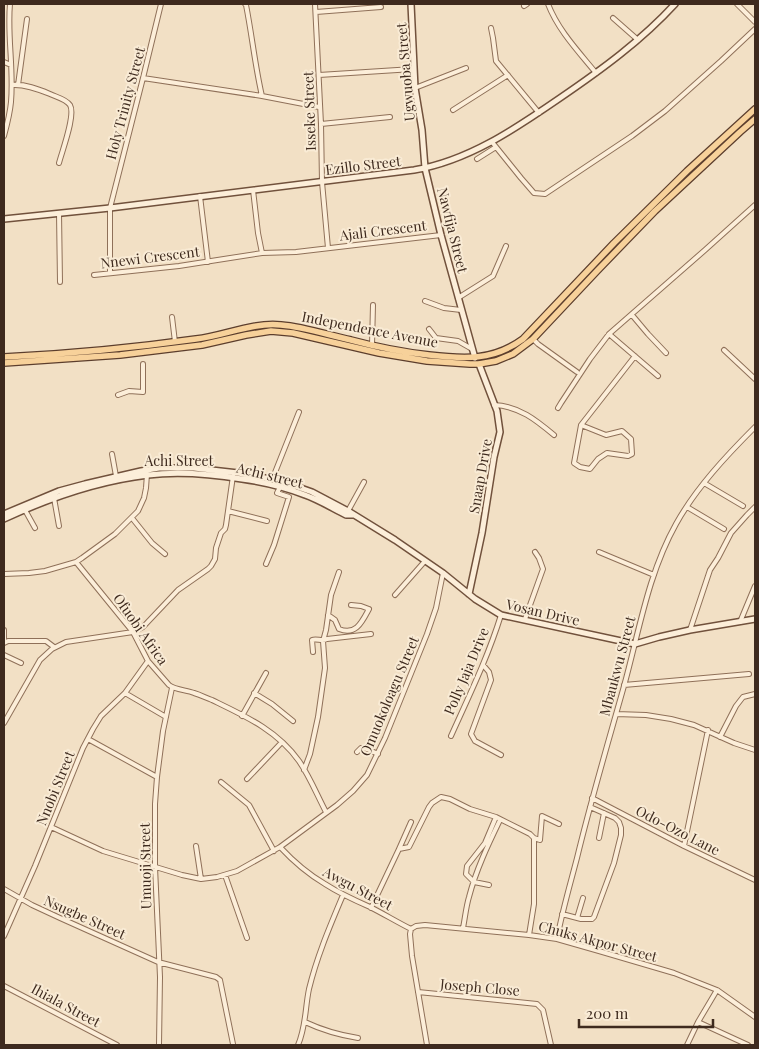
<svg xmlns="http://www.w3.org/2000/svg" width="759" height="1049" font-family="'Playfair Display',serif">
<rect width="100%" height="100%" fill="#f2e0c5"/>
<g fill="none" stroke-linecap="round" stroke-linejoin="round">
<defs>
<path id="street" d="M245,4l1,1c6,30 9,61 16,91
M315,4l6,120 1,58 6,66
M548,4c10,26 30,47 48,69
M737,4l18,18
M524,6l3,-2
M316,12l65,-5
M613,18l25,22
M491,28l2,10 3,23 43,52
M4,62l7,3
M319,75l94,-6
M143,78l119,18 57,11
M12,85c13,-1 26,4 38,9 6,3 16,5 20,11 6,10 -8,46 -11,58
M18,85l9,-66
M415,88l51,-20
M453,110l55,-35
M321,124l69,-7
M4,136c3,-11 6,-23 7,-34 3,-33 -4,-66 -1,-98
M492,142l29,36 13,15 11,1 87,-58 33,-25 56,-50 34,-32
M477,159l19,-12
M253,190l5,43 4,20 34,-1 145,-17
M200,196l8,66
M59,213l1,69
M110,273v-65l33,-130 18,-74
M94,275l85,-9 83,-13
M458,298l35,-22 13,-30
M425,301l19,7 17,2
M632,315l16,19 18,19
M172,317l3,25
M429,329l7,9 22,3 14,8
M609,334l49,42
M533,339l5,5 39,28
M372,345l1,-40
M724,350l31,29
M118,395l11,-4 14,1v-28
M494,405c25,1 42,15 60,30
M558,408l3,-5 29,-44 19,-25 96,-84 50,-45
M581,425l25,10 16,-4 9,8 1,15 -4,2 -21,-3 -9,6 -8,10 -10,-2 -6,-4 7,-38 54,-69
M112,454l4,22
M272,480l27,-68
M704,483l39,23
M54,498l5,28
M687,507l37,22
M25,510l10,18
M228,511l39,10
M348,511l16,-29
M132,518l20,25 13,11
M599,552l55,23
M76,562l57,70 15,29 21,24c6,5 18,5 25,8 7,2 12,5 18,7 33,16 65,30 87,61 11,16 18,34 27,51
M266,564l8,-19 15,-48 -12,-4 3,-6
M4,574l25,-1 16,-2 31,-9 6,-4 33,-24 23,-23 6,-13 2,-10 1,-14
M395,595l30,-34
M328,615l7,5 4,9c17,7 23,-7 30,-20l-8,-3 -10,-1
M525,619l18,-50 -4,-11 -4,-6
M740,622l15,-36
M4,630v12
M690,630l20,-60 8,-12 13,-25 16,-18 8,-8
M4,643l4,-2h38l8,6
M313,652l-1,-12c5,-2 10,2 15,-1l44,-5
M4,655l17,8
M483,665l6,7 2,8 -20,54 4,7 26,14
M624,685l125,-11
M125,693l41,24
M254,693l18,11 21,17
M616,714l30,1 25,4 23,6 40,18 21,7
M242,716l24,-43
M4,723l36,-63 12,-11 14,-7 67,-10 10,-5 35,-37 30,-21 3,-3 4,-7 1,-11 5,-15 4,-4 1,-4 7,-49
M451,736c18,-40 37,-79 50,-121
M720,737l16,-31 7,-9 12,-3
M88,739l69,38
M357,752l4,-4 6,1 11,5
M304,770l6,-16 8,-37 7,-49 -2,-27 3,-11 5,-35 8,-23
M247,779l35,-37
M221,782l28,23 25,46
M592,798l92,48 71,34
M51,827l52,24 79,24 19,4 16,-2 20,-6 43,-24c13,14 28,27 45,37 14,9 29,16 45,23 14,7 27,15 41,22
M534,838l6,2 2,-24 17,8
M599,838l5,-25
M196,846l5,33
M684,846l24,-116
M280,847l57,-42 16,-14 14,-16 18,-37 42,-104 9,-26 7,-35
M399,849l12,-27
M225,875l22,63
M489,885l-15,-3 -8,-8 1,-8 18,-23 11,-26
M4,889l28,16 28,13 98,44 58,15 4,3 13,64
M371,908l28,-59 10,-2 20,-40 3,-4 9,-6 9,2 20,10 26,8 34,17 4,4v66l-5,31
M562,914l19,5h11l2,-2 20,-54 7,-28v-7l-2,-6 -4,-4 -25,-11
M577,918l6,-20
M463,928c2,-10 3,-21 6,-31 7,-27 19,-52 31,-77
M411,929l5,-3 9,-1 104,10 28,4 42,12 75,22 43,17 38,27
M411,929l-1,5 2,22 15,89
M4,936l31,-70 48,-118 10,-19 8,-13 24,-23 23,-32
M557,939c5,-27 13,-54 20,-81 14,-58 31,-115 47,-172 15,-54 24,-112 52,-162 20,-36 50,-68 79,-97
M4,986l113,59
M418,992l119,12 6,6 8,35
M305,1022c17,8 34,13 53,16
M698,1022l50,23
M159,1045l1,-68 -5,-110v-63l2,-27 6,-46 9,-43
M298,1045c8,-18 7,-37 11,-56 8,-33 21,-63 34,-94
M687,1045l11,-23 19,-32"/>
<path id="secondary" d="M411,4l4,84 7,42 3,38 16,67 34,123
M4,219l106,-11 304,-38c54,-9 101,-41 146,-72 41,-28 81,-57 115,-94
M4,514l55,-23 26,-7 56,-13 18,-3h35l44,5 38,7 19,6 17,6 36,19 47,29 48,33 32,26 26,16 134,29 24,-7 31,-7 65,-11
M4,519c45,-21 94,-38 144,-44 32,-4 63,-1 94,4 21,3 43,8 63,16 14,5 27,13 41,20h7
M469,594l13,-61 12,-76 6,-25 -3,-21 -18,-47"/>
<path id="primary" d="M4,357c64,-3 128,-9 192,-18 28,-3 56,-17 85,-14 24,2 47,10 70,15 26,7 52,12 78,15 35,4 64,6 94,-16l91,-96 73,-72 68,-62
M4,363l116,-8 82,-10 44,-10 25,-4 22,2 86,20 48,8 43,3h9l17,-3 17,-7 20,-15 64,-68 58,-60 85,-79 15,-13"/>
</defs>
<use href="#street" stroke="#8f7059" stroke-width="6"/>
<use href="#secondary" stroke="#71513c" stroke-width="8"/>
<use href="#primary" stroke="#5c3e2d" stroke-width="8"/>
<use href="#street" stroke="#fceed9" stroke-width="4"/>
<use href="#secondary" stroke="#fceed9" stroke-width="5"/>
<use href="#primary" stroke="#f7d19a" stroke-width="5.5"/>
</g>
<g text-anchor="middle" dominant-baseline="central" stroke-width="4" stroke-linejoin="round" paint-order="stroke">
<g font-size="14" fill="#3e2a1e" stroke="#f9ebd5">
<text transform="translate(405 72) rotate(-95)">Ugwuoba Street</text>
<text transform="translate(125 103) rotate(-75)">Holy Trinity Street</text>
<text transform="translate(309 111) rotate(-92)">Isseke Street</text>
<text transform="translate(363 165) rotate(-7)">Ezillo Street</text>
<text transform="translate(383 230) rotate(-7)">Ajali Crescent</text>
<text transform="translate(453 230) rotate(76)">Nawfija Street</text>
<text transform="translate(150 257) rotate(-7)">Nnewi Crescent</text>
<text transform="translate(370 329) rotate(11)">Independence Avenue</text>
<text x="179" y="460">Achi Street</text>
<text transform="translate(270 475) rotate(14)">Achi street</text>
<text transform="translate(480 476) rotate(-80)">Snaap Drive</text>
<text transform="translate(543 612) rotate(13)">Vosan Drive</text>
<text transform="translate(141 629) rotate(55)">Ofuobi Africa</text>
<text transform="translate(617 666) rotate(-75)">Mbaukwu Street</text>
<text transform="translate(466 671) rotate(-67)">Polly Jaja Drive</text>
<text transform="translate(389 696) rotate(-67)">Omuokoloagu Street</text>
<text transform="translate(55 788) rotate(-68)">Nnobi Street</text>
<text transform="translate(678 830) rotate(27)">Odo-Ozo Lane</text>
<text transform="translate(145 866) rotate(-91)">Umuoji Street</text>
<text transform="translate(358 888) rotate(28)">Awgu Street</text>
<text transform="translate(85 917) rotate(24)">Nsugbe Street</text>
<text transform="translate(598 941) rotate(15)">Chuks Akpor Street</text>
<text transform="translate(480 987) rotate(5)">Joseph Close</text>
<text transform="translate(66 1005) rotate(28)">Ihiala Street</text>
</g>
</g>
<rect width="759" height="1049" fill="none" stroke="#3e2a1e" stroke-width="10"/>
<path d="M579 1019v8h134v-8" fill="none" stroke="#3e2a1e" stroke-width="2.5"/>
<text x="586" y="1019" font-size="15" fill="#3e2a1e" stroke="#f9ebd5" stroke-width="4" paint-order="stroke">200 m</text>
</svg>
